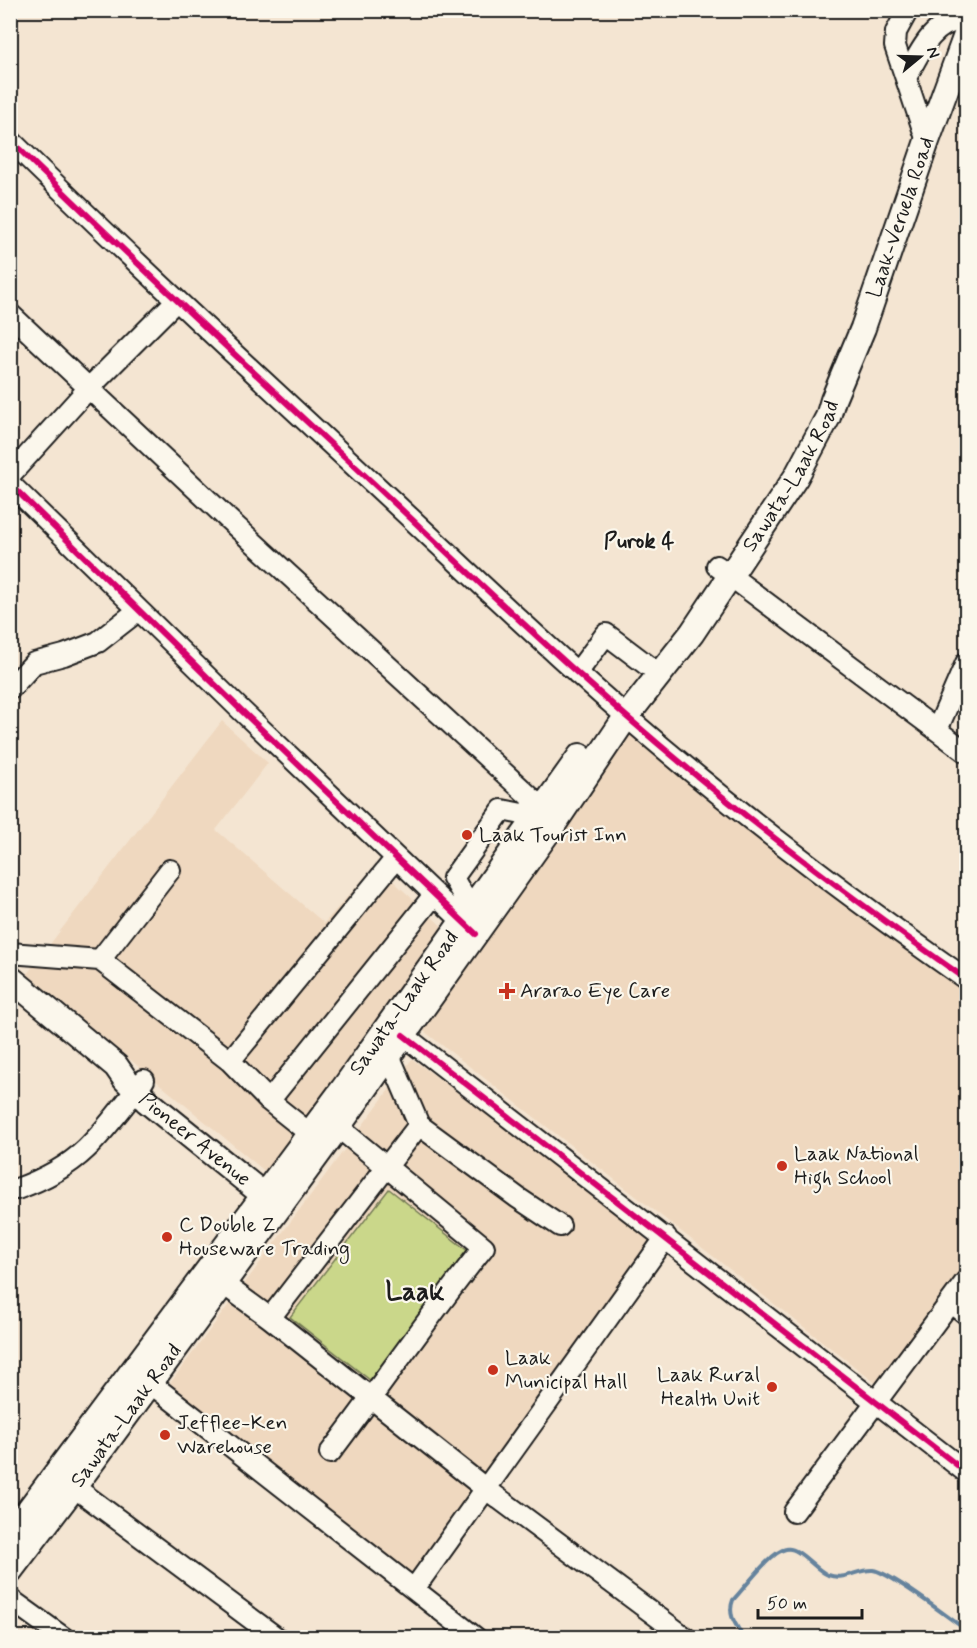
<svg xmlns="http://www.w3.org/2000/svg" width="977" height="1648" font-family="Mynerve,sans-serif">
<rect width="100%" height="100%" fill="#f4e5d2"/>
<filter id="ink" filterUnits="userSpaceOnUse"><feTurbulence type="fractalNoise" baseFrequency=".0167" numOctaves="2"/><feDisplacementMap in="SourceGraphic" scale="12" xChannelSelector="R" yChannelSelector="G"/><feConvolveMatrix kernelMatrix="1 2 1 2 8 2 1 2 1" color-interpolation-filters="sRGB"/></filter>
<g filter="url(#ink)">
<path fill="#efd8bf" d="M222,721l46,42 -52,67 108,93 52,-58 71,66 -180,242 -240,-199z
M629,734l337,256v273l-89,121 -457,-356z
M412,1059l243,178 -243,339 -244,-190z"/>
<path fill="#cad78a" stroke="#737a53" stroke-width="1.5" d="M389,1189l80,63 -99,128 -80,-63z"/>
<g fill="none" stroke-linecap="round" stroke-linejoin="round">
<path stroke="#65839d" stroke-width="4" d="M744,1638c-8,-13 -17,-23 -11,-38 11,-11 38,-49 53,-51 13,-3 29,21 42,26 17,6 29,-6 45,-5 17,2 76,48 93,60"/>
<defs>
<path id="minor" d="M908,10l-12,22 -1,14 32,95
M906,78c12,-23 28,-61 60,-57
M10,140c119,117 241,230 363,343 84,78 167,159 254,234 108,94 222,180 339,262
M10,314l218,205 324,298
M10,475l78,-86 88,-88
M10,484l232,227 230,219
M717,566l249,186
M577,673l29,-39 41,31
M10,689l24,-26 30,-8 34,-13 32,-25
M937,730l29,-67
M471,909l-18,-31 49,-68 35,7
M10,953l90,7 130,101 39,40 40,32
M100,960l70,-90
M403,1035l563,437
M389,1055l30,70 99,73 42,28
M230,1061l166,-203
M269,1101l165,-206
M17,1189c25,-9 49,-21 69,-40 21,-20 39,-46 58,-69
M211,1275l59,43 216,171 200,149
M951,1302l15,12
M270,1318l149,-193
M140,1375l336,263
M330,1453c52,-68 100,-139 154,-206l-146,-120
M62,1478l215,160
M794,1512l172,-231
M414,1589l252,-352
M10,1599l54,39"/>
<g id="major">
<path id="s1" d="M10,978l106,88 9,13 22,22 128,103"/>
<path id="s2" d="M10,1535l333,-446 237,-333"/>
<path id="s3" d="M10,1571l64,-84 264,-360 218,-306 70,-104 66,-84 104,-156 32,-60 5,-17 30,-72 64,-187 39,-106"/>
</g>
</defs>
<use href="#minor" stroke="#1c1c1c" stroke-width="24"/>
<use href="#major" stroke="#1c1c1c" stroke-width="28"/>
<use href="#minor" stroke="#fbf7ec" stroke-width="20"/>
<use href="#major" stroke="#fbf7ec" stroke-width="24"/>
<defs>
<path id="cycleway" d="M10,140c119,117 241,230 363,343 84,78 167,159 254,234 108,94 222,180 339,262
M10,484l232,227 234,223
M403,1035l563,437"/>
</defs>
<use href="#cycleway" stroke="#fbf7ec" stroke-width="10"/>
<use href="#cycleway" stroke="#d6006c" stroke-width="6"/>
</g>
</g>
<g fill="#c8321e" stroke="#fbf7ec" stroke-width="2">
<circle cx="467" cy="835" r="6"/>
<path d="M504 982h6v6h6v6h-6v6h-6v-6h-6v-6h6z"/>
<circle cx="782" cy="1166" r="6"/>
<circle cx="167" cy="1237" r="6"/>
<circle cx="493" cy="1370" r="6"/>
<circle cx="772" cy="1387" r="6"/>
<circle cx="165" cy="1435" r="6"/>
</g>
<g text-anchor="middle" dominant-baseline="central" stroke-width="4.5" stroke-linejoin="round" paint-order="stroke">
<g font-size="21" fill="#1c1c1c" stroke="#fbf7ec">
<text stroke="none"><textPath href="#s3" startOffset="1628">Laak-Veruela Road</textPath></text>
<text stroke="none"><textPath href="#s3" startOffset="1346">Sawata-Laak Road</textPath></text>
<text stroke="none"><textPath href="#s2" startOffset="662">Sawata-Laak Road</textPath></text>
<text stroke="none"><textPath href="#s1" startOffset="246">Pioneer Avenue</textPath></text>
<text stroke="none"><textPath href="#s3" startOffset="194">Sawata-Laak Road</textPath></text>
</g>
<g font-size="21" fill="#1c1c1c" stroke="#fbf7ec" text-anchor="start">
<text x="479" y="835">Laak Tourist Inn</text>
<text x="520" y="991">Ararao Eye Care</text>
<text x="794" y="1154">Laak National<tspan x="794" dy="24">High School</tspan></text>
<text x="179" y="1225">C Double Z<tspan x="179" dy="24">Houseware Trading</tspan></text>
<text x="505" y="1358">Laak<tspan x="505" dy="24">Municipal Hall</tspan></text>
<text x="760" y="1375" text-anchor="end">Laak Rural<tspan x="760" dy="24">Health Unit</tspan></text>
<text x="177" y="1423">Jefflee-Ken<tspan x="177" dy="24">Warehouse</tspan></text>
</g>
<g font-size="22" font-weight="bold" fill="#1c1c1c" stroke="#fbf7ec">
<text x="639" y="542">Purok 4</text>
</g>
<g font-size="27" font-weight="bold" fill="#1c1c1c" stroke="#fbf7ec">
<text x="415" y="1292">Laak</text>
</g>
</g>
<rect width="977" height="1648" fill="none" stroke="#fbf7ec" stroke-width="36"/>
<rect x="18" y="18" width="941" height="1612" fill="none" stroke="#1c1c1c" stroke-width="2" filter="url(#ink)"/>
<g transform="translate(920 57) rotate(71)" stroke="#fbf7ec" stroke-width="4.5" paint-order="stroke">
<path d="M0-4.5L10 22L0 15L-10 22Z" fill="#1c1c1c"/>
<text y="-9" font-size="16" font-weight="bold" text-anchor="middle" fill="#1c1c1c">N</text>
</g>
<path d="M758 1609v9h104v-9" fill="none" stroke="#1c1c1c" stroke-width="3"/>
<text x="767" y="1609" font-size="18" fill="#1c1c1c" stroke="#fbf7ec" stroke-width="4.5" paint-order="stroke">50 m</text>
</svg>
